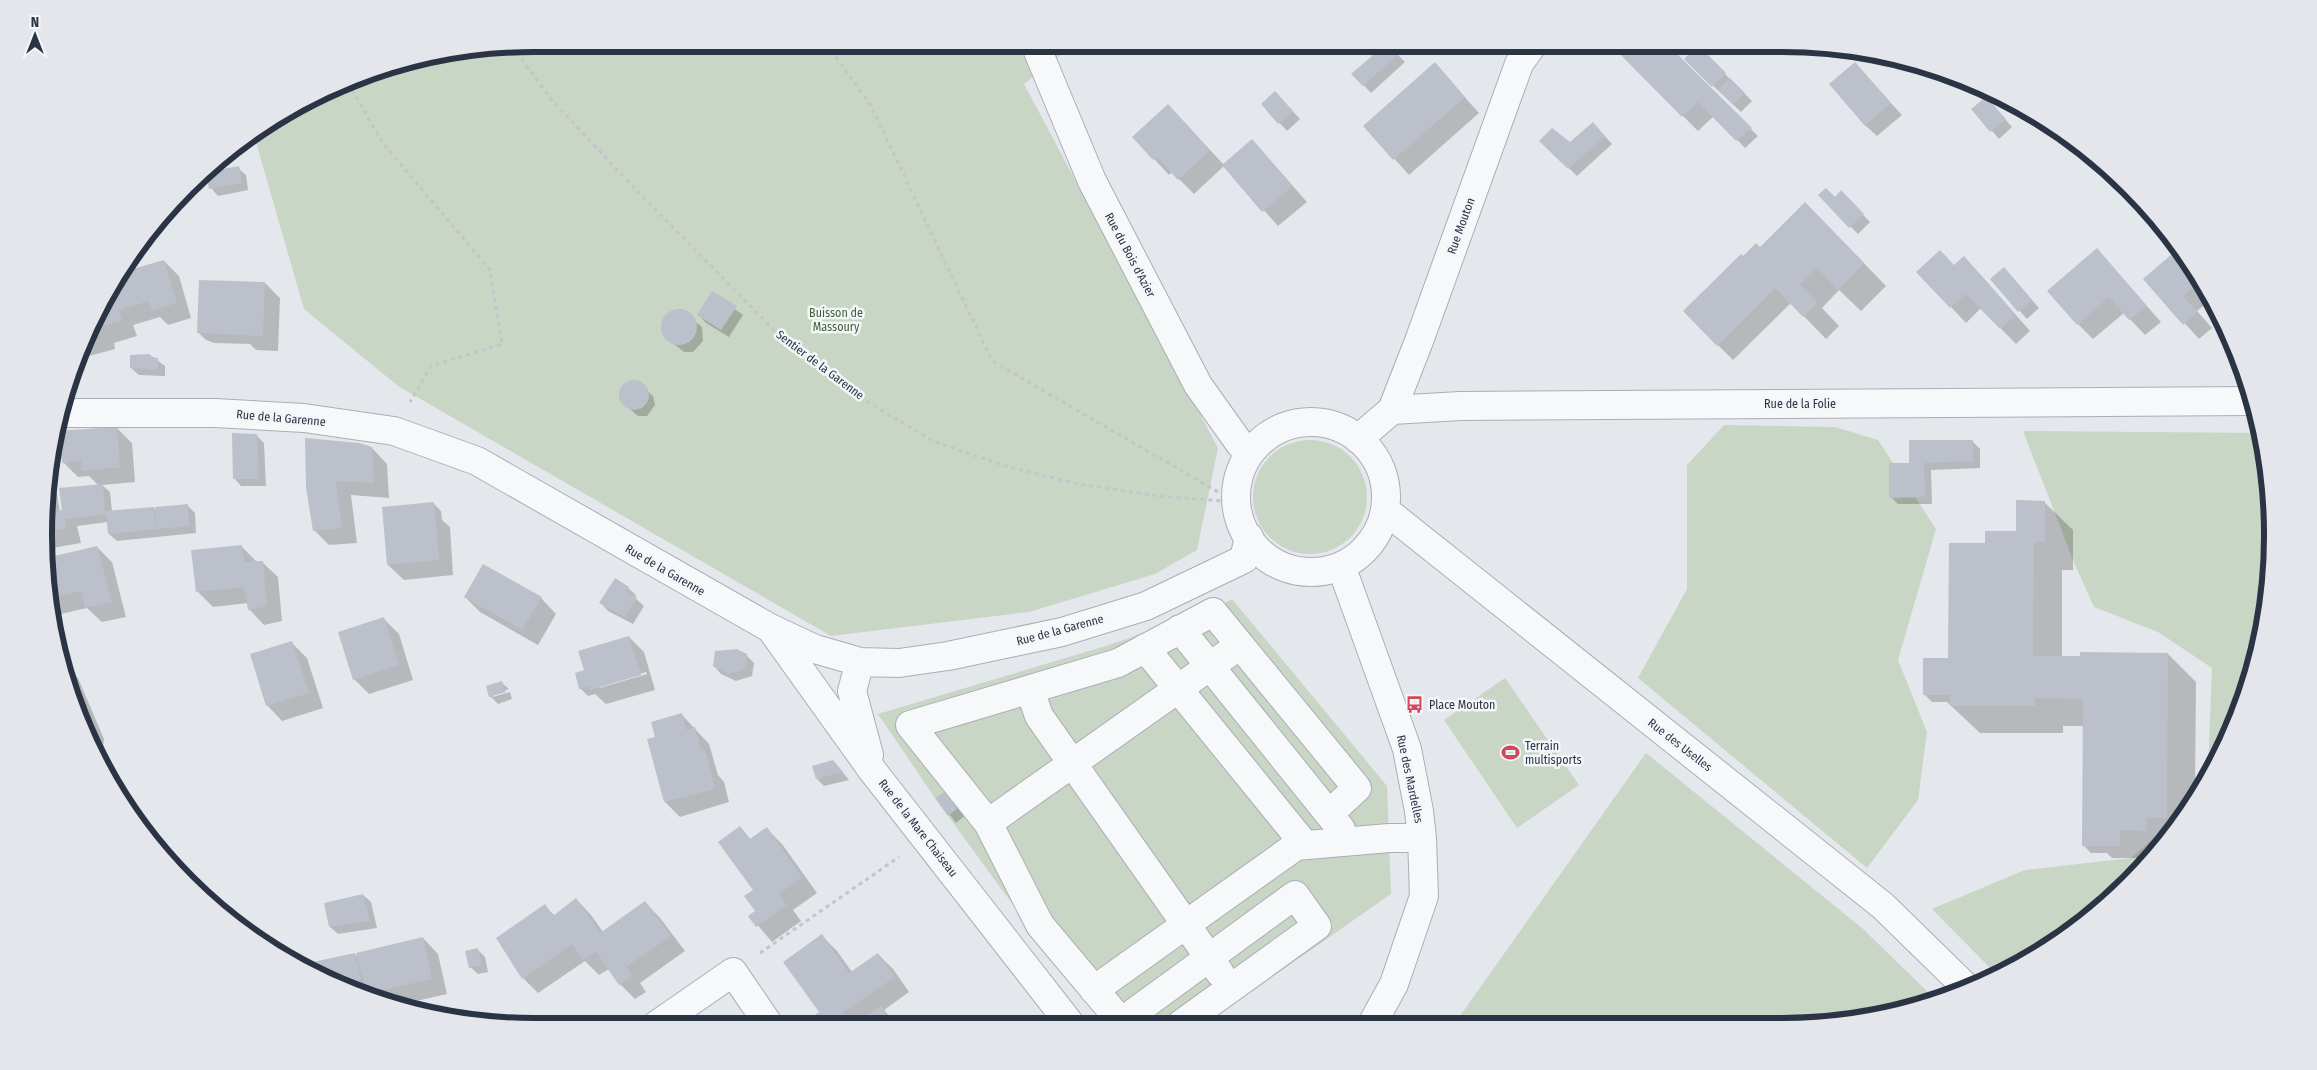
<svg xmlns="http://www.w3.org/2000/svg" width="2317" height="1070" font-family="'Fira Sans Condensed',sans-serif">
<rect width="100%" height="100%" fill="#e4e7ec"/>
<path fill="#c9d6c5" d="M535,44h539l-50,40 194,364 -21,102 -42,24 -126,38 -198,24 -433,-250 -94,-77 -50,-174c54,-38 120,-71 186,-82 31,-5 64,-6 95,-9z
M1724,425l111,2 43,13 58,89 -38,131 29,72 -9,68 -51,68 -229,-190 49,-89v-124z
M2023,431l239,2 11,102 -9,96 -28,92 -28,49 4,-104 -54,-36 -64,-25 -19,-42z
M1253 497a57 57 0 1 1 114 0a57 57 0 1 1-114 0Z
M1232,599l155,187 4,108 -186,130h-95l-105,-130 -70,-96 -57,-84 231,-69 108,-38z
M1505,678l74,107 -62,43 -73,-108z
M1646,753l216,175 72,70 -88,24 -391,1z
M2184,812l-12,22 -91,91 -85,49 -64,-65 93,-39 106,-12z"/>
<path fill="#0003" fill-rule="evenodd" d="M1324,44h11l-6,4z
M1387,44l18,18 -34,31 -18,-19z
M1611,44h54l93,92 -13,12 -31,-32 -16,15z
M1703,44h10l-6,4z
M1698,47l54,54 -11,11 -56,-53z
M1435,64l44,49 -70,62 -44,-49z
M1855,64l47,51 -25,21 -12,-11z
M1282,100l18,19 -13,12 -24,-26z
M1994,106l18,21 -13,12 -26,-30z
M1183,121l41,44 28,-25 55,62 -29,24 -54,-60 -30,28 -22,-22 -3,3 -35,-38z
M1600,131l12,13 -35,32 -36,-35 29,3z
M238,168l8,7 2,15 -30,6 -7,-8z
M1841,192l29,30 -12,12 -38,-39 15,4z
M1828,226l58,60 -25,25 -22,-21 -17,18 17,18 -13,13 -35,-36 -58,57 -15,-15 25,-87 17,-9z
M2180,249l10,13 21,38 -14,11 15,17 -13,11 -54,-60z
M2097,250l64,72 -16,13 -21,-22 -31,26 -15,-15z
M164,261l15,15 12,42 -23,7 -8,-8 -27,8 4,11 -23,7 1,6 -37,10 31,-69z
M1954,266l25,7 51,58 -14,13 -35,-36 -15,15 -15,-16z
M2011,276l28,32 -12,11 -36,-39z
M265,283l15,15 -2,53 -22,-1 -6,-6 -36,-1 -8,-3 -7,-7z
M712,293l31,22 -14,22 -23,-14 -7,-8z
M673,311h9l20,16 1,14 -10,11h-9l-20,-16 -1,-14z
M150,355l15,11v10l-26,-1 -8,-7z
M637,382l16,14 2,9 -8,11h-9l-15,-13 -3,-10 8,-10z
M117,428l15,15 3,39 -33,3 8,7 2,20 42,-4 3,4 30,-7 8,8 1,20 -79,8 -8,-7 -1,-12 -31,4 4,17 -29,5 -8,-8v-5l7,-75 9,52 38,-27 -9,-9 -11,1 -15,-15 -1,-5 -10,-10 3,-14z
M256,435l8,8 2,43h-25l-7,-8z
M1972,441l8,8v19l-49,2 1,34h-34l-7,-7 19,-33z
M372,448l15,16 2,34 -38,-3 6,48 -28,2 -15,-15 -7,-43z
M2044,502l29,28v40h-11v87l106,-3 28,28 -1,111 -23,41 -24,24h-36l-5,-5h-16l-8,-8 1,-119h-21v7h-83l-33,-31h-15l-8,-8 25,-35 37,-115 31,-12z
M434,504l7,7 1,9 8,7 3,48 -49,5 -16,-15 -5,-57z
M241,546l16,16h5l16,15 4,44 -18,4 -15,-16 -1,-6 -35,4 -16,-16z
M97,547l15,15 14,55 -24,5 -15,-14 -35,8 -6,-57z
M628,588l8,7 -2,2 10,9 -11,18 -25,-13 -7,-8z
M465,597l76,1 15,16 -18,31 -58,-33z
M384,619l15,15 14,46 -44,14 -15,-15z
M629,637l15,15 11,38 -49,14 -11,-10 -7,2 -8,-8 6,-17zM646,672l1,2 -48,14v-2z
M56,642l5,4 2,17 15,15 26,61 -3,24 -31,-70z
M292,643l15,15 16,50 -41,13 -15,-16z
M746,655l8,8 -2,13 -16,5 -15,-7 -7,-8z
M502,683l7,6 -16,5v3l17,-5 2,7 -14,5 -8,-8z
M682,715l27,29 9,31 6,7 5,20 -49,15 -15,-15 -8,-64z
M840,769l9,11 -25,6 -7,-7z
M937,798l32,14 -13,11z
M740,827l11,13 16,-11 15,15 35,49 -24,17 8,11 -29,21 -22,-26 7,-5 -3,-21z
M363,895l8,7 6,26 -39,6 -8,-7z
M576,899l15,16 12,17 42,-30 15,16 25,33 -45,32 6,9 -11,7 -15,-15 -11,-15 -10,6 -14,-14 -47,32 -15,-15 22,-72 10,10z
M822,936l15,15 15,21 26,-18 15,15 16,23 -25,18 12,15h-89l-2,-2 15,-11z
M423,938l15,16 9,40 -48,11 -52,-16 -46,-23 53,-12 5,4z
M478,950l7,7 3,15 -10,2 -8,-7z"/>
<path fill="#bbc0ca" d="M1386,44h3l10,10 -36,32 -12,-12z
M1610,44h57l85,84 -16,13 -38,-39 4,-4 -20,19z
M1698,45l28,28 -14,14 -28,-28z
M1435,62l30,35 -72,63 -30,-34z
M1855,62l36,41 -26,23 -36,-42z
M1730,78l15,15 -12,12 -15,-16z
M1275,91l18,20 -15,13 -17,-20z
M1986,97l20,22 -16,13 -19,-23z
M1168,104l42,46 -32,30 -21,-23 -4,3 -21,-23z
M1593,122l12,14 -37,33 -29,-28 13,-13 18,14z
M1252,139l41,47 -31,26 -40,-47z
M239,166l3,17 -33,6 -3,-17z
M1826,188l9,9 6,-7 23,24 -15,14 -31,-33z
M1805,202l59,61 -26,27 -21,-22 -17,17 18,18 -15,14 -28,-29 -58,58 -34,-35 58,-57 2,2 13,-13 4,4z
M2097,248l50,58 -18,14 -20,-23 -32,28 -30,-34z
M2179,248l11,14 13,24 -6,5 -4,-4 -10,9 15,16 -15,13 -40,-46z
M1940,250l14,15 10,-9 52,59 -16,14 -34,-35 -16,14 -34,-36z
M164,260l13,43 -25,8 -3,-10 -30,9 3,11 -23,6 2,7 -13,4 21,-48 13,-18z
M2004,267l28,33 -14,12 -28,-33z
M199,280l66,2 -2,54 -66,-3z
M712,291l25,15 -16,24 -24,-15z
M661 327a18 18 0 1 1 36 0a18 18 0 1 1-36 0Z
M150,354v3l8,1v11l-28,-1v-13z
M619 395a15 15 0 1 1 30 0a15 15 0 1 1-30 0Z
M117,427l3,40 -38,4 -1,-11 -19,3 -2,-18 -8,2 3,-16z
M232,433l25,1 2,45h-26z
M305,438l54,5 13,4 2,36 -38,-2 6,47 -29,3 -7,-44z
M1909,440h64v21l-49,2 1,34 -36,1v-35h20z
M103,484l2,27 49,-4 2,22 -48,5 -2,-20 -41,5 1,9 -22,3 3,-26 2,8 13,-3 -3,-22z
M2016,500l29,1v41h-11l-1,114h47v-4l88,1 -1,165h-21v13l-26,-1v16h-38l1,-147 -48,-1v8h-85v-11h-27v-37h25l1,-115h36v-12h31z
M434,502l5,58 -52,5 -5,-58z
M188,504l1,22 -32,3 -2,-22z
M242,545l2,17 19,-1 4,45 -19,4 -4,-23 -48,5 -5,-42z
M97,546l15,56 -27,6 -4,-17 -31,7 -4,-40z
M483,564l59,33 -20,33 -58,-33z
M615,578l14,9 -3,4 11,6 -12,20 -26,-14z
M384,617l15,48 -46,15 -15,-48z
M629,636l12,39 -51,15 -1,-4 -10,3 -4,-16 9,-3 -6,-19z
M292,641l17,52 -43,13 -16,-52z
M737,649l10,5 -2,15 -17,5 -15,-8 2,-15z
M63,661l26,61 -1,11 -18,-40 -9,-31z
M502,681l4,11 -17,5 -3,-11z
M682,713l4,17 9,-3 6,24 4,-1 10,37 -4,3 -47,12 -17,-63 8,-2 -4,-15z
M833,760l10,12 -27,7 -4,-13z
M951,787l12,17 -15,12 -13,-18z
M740,826l10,13 17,-12 35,50 -23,17 8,11 -31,22 -8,-11 7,-5 -11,-15 9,-6 -35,-48z
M363,894l7,27 -41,6 -5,-24z
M576,898l24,35 45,-32 26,35 -45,31 6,9 -13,9 -23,-33 -13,8 -11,-16 -50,35 -26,-41 49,-34 8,12z
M822,934l27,39 29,-20 17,24 -53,36 9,12h-46l-1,-2 15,-11 -36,-50z
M423,937l9,42 -53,12 2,8 -14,-4 -11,-42z
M478,948l4,17 -13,3 -4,-17z
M355,953l9,41 -17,-5 -48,-24z
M881,1005l14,20h-43l23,-15z"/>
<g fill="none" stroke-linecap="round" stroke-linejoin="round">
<defs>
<path id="minor" d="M1035,44l57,137 106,204 42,59 9,9
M1392,410l27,-69 100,-277 14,-20
M60,413h155l89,5 90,13 83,30 293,167 45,21 45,13 39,1 49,-7 114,-24 84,-26 98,-47 5,-22
M1236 497a75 75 0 1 1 150 0a75 75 0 1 1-150 0Z
M1358,439l34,-29 68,-4 792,-5
M1385,510l498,396 85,83
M1345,564l-1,10 63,175 12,62 3,27 2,58 -30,88 -22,40
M771,629l101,141 199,255
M1180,629l161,200
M1145,648l160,197
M860,662l-8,29 17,64
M1030,690l9,26 181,257
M988,823l252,-178
M1094,990l202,-144 93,-8h33
M1121,1022l174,-127 22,31 -136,98
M1123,1024l-83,-99 -52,-102 -78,-98 208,-62 95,-51 144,176 -28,26
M655,1026l78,-54 36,53"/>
</defs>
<use href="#minor" stroke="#a9aeb7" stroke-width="30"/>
<path stroke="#c2c5cb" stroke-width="3" stroke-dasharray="4 4" stroke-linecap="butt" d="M826,44l44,60 122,257 240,139
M512,46l39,53 86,92 139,141 85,66 74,44 71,24 72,18 81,12 75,6
M348,83l34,59 108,128 12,74 -71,22 -21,36
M760,953l139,-96"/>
<use href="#minor" stroke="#f7f8fa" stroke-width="28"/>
</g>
<defs>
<symbol id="bus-bare" viewBox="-9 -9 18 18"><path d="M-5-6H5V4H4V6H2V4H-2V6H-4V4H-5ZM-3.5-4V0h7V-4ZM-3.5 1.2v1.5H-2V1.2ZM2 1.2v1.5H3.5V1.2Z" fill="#d1495b" stroke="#f4f6f9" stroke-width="2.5" paint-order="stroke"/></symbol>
<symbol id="stadium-bare" viewBox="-9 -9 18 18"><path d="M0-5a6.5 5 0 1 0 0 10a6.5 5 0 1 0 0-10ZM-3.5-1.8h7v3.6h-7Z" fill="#d1495b" stroke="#f4f6f9" stroke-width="2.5" paint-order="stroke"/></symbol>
</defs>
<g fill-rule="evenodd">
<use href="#bus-bare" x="1402" y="692" width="25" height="25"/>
<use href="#stadium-bare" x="1498" y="740" width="25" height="25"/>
</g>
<g text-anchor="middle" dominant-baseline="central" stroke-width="5" stroke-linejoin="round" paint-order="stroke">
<g font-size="12" fill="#2b3445" stroke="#f4f6f9">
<text transform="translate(1461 226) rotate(-70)">Rue Mouton</text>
<text transform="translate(1130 255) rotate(62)">Rue du Bois d'Azier</text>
<text transform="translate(820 365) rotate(37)">Sentier de la Garenne</text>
<text x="1800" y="404">Rue de la Folie</text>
<text transform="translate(281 418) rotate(5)">Rue de la Garenne</text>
<text transform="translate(665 570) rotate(30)">Rue de la Garenne</text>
<text transform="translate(1060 630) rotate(-15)">Rue de la Garenne</text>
<text transform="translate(1680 745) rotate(38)">Rue des Uselles</text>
<text transform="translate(1410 779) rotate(78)">Rue des Mardelles</text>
<text transform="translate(918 828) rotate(52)">Rue de la Mare Chaiseau</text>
</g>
<g font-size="12" fill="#3f6138" stroke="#f4f6f9">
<text x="836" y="313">Buisson de<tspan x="836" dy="14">Massoury</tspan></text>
</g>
<g font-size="12" fill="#2b3445" stroke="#f4f6f9" text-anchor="start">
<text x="1429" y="705">Place Mouton</text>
<text x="1525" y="746">Terrain<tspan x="1525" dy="14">multisports</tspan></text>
</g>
</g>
<path d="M0 0H2317V1070H0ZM534 52H1782A482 482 0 0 1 2264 534V536A482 482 0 0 1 1782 1018H534A482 482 0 0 1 52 536V534A482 482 0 0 1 534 52Z" fill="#e4e6eb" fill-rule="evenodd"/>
<path fill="none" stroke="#2b3445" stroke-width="6" d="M534 52H1782A482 482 0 0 1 2264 534V536A482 482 0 0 1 1782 1018H534A482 482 0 0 1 52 536V534A482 482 0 0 1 534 52Z"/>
<g transform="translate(35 35)" stroke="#f4f6f9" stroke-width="4" paint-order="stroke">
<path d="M0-4L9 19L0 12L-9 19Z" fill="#2b3445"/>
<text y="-8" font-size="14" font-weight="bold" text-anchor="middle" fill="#2b3445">N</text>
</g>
</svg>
